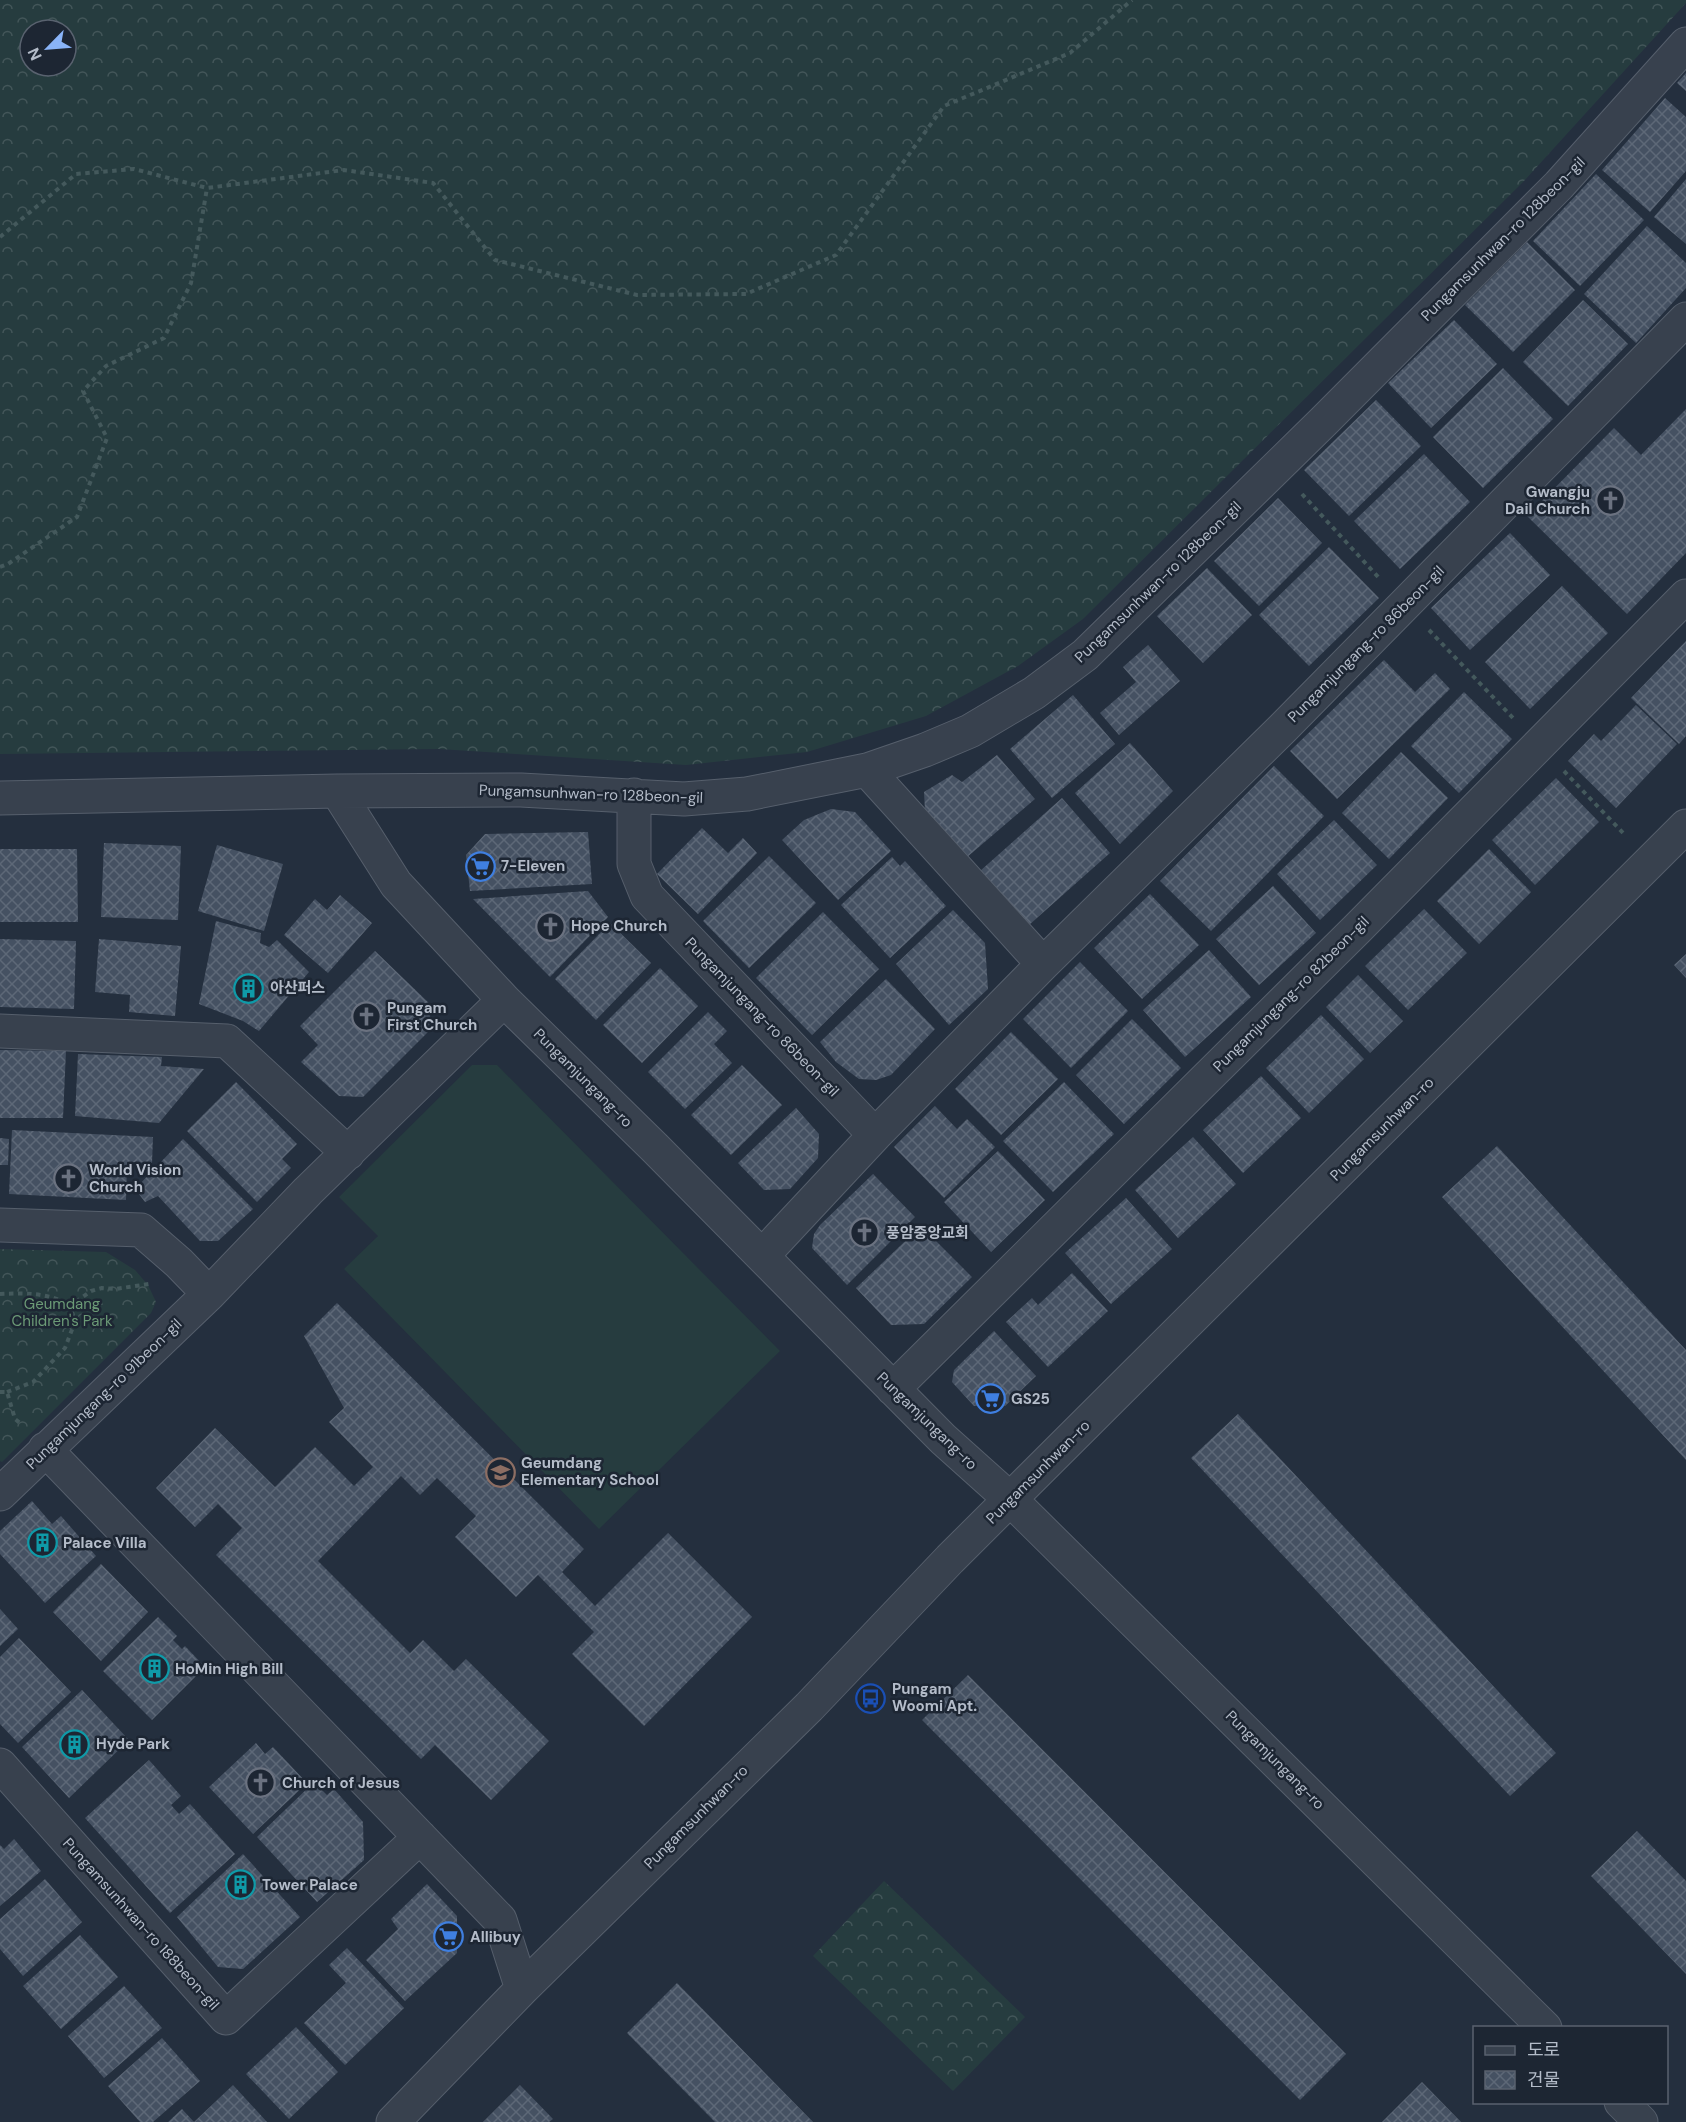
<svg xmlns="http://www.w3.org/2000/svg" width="1686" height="2122" font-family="'DM Sans','Noto Sans KR',sans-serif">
<defs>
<pattern id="forest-crowns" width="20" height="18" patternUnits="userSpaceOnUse" patternTransform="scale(1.5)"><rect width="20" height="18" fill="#263c3f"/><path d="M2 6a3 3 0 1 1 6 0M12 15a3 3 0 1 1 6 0" fill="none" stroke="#435659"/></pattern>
<pattern id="building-cross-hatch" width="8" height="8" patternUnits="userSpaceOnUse" patternTransform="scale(1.5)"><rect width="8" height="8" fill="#455162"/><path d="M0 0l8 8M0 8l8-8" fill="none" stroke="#5d6877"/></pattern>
</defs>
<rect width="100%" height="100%" fill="#242f3e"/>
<path fill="url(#forest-crowns)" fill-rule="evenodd" d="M0,0h1686v3l-162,178 -441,438 -65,47 -92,50 -119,36 -121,13 -247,-16 -439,5zM30,30h36v36h-36z
M0,1249l106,3 29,18 13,15 8,17 -5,11 -149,149 -2,-1z
M884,1881l141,136 -72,74 -140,-135z"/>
<path fill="#263c3f" d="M472,1065h25l283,286 -181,178 -255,-260 34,-33 -39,-39z"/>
<path fill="url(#building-cross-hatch)" d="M1686,73v18l-9,-8z
M1665,98l21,19v54l-36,41 -48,-42z
M1596,174l48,46 -64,66 -47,-45z
M1686,179v65l-32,-27z
M1647,226l39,37v25l-50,55 -52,-49z
M1527,242l48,48 -62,62 -48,-47z
M1583,300l45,44 -60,62 -45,-44z
M1454,320l43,44 -66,64 -43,-45z
M1503,368l50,51 -70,69 -50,-51z
M1376,400l45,46 -72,70 -45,-46z
M1686,409v144l-59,61 -100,-98 87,-88 27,27z
M1424,454l46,48 -70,67 -46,-48z
M1278,498l44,45 -63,63 -45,-45z
M1510,533l40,42 -80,75 -39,-42z
M1329,547l50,51 -70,68 -50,-51z
M1207,568l45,47 -49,48 -46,-47z
M1562,586l46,47 -78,76 -45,-47z
M1686,641v95l-7,8 -48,-46z
M1148,645l32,36 -61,54 -19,-22 36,-31 -13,-15z
M1384,660l31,32 20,-19 15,16 -113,110 -47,-48z
M1464,692l48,47 -53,54 -48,-47z
M1073,695l42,49 -63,54 -42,-49z
M1636,705l41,39 -61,64 -48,-47 26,-27 7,7z
M1130,743l43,48 -53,53 -45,-51z
M1401,752l47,46 -59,61 -47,-46z
M997,755l38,44 -69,59 -41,-47 -1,-19 28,-17 10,7z
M1274,766l50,50 -113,115 -51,-50z
M1556,778l43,44 -64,63 -43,-45z
M1062,798l48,55 -81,72 -49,-54z
M831,809l24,3 36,39 -53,49 -56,-60 22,-20z
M1334,820l43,45 -57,55 -43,-46z
M702,828l26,25 15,-15 14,15 -59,61 -41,-40z
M588,832l4,52 -122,7 -4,-36 19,-21z
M104,843l77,3 -3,74 -77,-3z
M217,845l66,19 -19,67 -66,-20z
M0,849h77l1,73h-78z
M1489,849l42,43 -52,52 -42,-43z
M769,856l47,47 -67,65 -46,-47z
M892,857l8,9 5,-5 41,45 -56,52 -49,-53z
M1273,886l43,47 -57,52 -43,-46z
M588,891l20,26 -58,60 -77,-78z
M1150,894l49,51 -57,54 -48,-51z
M340,895l32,28 -44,50 -44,-38 31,-36 12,11z
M1424,909l43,44 -59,57 -43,-44z
M953,910l32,33 3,46 -39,36 -53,-61z
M823,912l56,57 -67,66 -56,-57z
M216,921l45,12 -1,10 9,4 8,-7 32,32 -50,59 -16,-10 -44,-17z
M610,923l41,40 -55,57 -41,-41z
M0,939l76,2 -2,68 -74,-2z
M99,939l82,7 -6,70 -46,-4 1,-17 -35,-3z
M1209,950l42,47 -66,60 -42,-47z
M375,951l56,54 -2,26 -66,66 -24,-1 -38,-34 17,-17 -18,-19z
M1686,954v24l-12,-13z
M1080,962l48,49 -57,57 -48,-49z
M660,968l38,38 -56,57 -39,-38z
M1358,975l45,46 -33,32 -44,-46z
M886,979l49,50 -44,46 -15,5 -17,-1 -23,-17 -16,-20z
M708,1012l19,19 -13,13 18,19 -47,46 -37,-37z
M1321,1015l43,44 -55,54 -43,-45z
M1132,1019l49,49 -57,56 -48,-49z
M1011,1032l47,47 -57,56 -46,-46z
M0,1050l66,1 -3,67h-63z
M78,1054l84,3 -1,9 43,3 -45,54 -84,-7z
M742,1065l40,40 -51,50 -40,-40z
M1261,1076l40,42 -58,55 -40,-43z
M236,1082l61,62 -15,15 9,9 -34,34 -70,-71z
M1064,1082l50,52 -61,58 -50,-51z
M935,1106l22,23 10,-10 28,28 -51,51 -50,-51z
M796,1108l23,26 -1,24 -28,31 -26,1 -26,-27z
M12,1130l141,7 -1,26 -25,-1 -1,38 -117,-6z
M1193,1137l43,47 -58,54 -43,-48z
M0,1138l9,1 -1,26h-8z
M183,1139l70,70 -35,32h-18l-42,-45 -13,6 -10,-13z
M1497,1146l189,204v110l-244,-263z
M998,1151l47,49 -54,52 -47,-50z
M873,1174l42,43 -68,68 -35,-37 2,-14 6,-9z
M1126,1198l46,51 -61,55 -46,-51z
M921,1226l51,51 -48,47 -33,1 -35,-37z
M1072,1273l36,38 -60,56 -42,-45 26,-24 6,7z
M337,1303l247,246 -22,23 33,34 73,-73 84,84 -108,109 -72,-72 22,-22 -56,-57 -22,22 -61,-60 21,-21 -39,-38 -17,17 -19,-19 -83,85 92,92 13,-13 31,31 12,-12 83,82 -58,59 -56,-55 -14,14 -205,-204 26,-27 -24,-24 -23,23 -39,-39 59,-60 60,59 40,-40 39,39 19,-19 -44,-45 15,-14 -40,-72z
M994,1331l42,45 -31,30h-31l-22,-24 2,-12z
M1238,1414l318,339 -46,43 -319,-338z
M32,1501l20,23 9,-8 35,40 -51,47 -45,-49v-23z
M101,1564l47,48 -47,49 -48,-49z
M0,1609l18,20 -18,17z
M158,1617l19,19 -4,4 9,9 3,-3 20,21 -53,53 -49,-49z
M19,1638l52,54 -53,51 -18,-19v-67z
M968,1675l378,379 -46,46 -378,-380z
M82,1690l47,50 -60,58 -47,-51z
M256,1743l9,11 8,-7 34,36 -54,51 -44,-47z
M149,1760l32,36 -10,9 8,9 11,-10 45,50 -65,59 -85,-95z
M314,1782l13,13 7,-6 29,33 1,38 -47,42 -60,-65z
M1637,1831l49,50v93l-95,-98z
M14,1839l27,32 -41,35v-61l4,4z
M243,1854l57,63 -57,52 -25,-2 -41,-50z
M45,1879l37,43 -59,54 -23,-27v-30z
M427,1884l30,32v37l-52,48 -39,-41 32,-31 -7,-10z
M80,1935l38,42 -57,52 -38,-43z
M347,1948l57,60 -59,57 -41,-42 42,-40 -17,-18z
M677,1983l136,139h-98l-88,-89z
M124,1986l38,42 -58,50 -36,-42z
M296,2027l42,45 -49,47 -43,-45z
M162,2038l38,43 -47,41h-13l-32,-36z
M1422,2082l39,40h-79z
M233,2085l34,37h-73z
M520,2085l33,34 -4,3h-66z
M182,2109l12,13h-26z"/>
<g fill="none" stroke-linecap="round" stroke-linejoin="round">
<defs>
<path id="minor" d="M867,770l176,194
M337,791l59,93 108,116 151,148 288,291 68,61 534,528
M634,795v69l13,32 228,239
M0,798l337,-7 184,-1 163,9 63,-5 120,-24 58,-20 45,-19 64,-38 51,-38 44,-43 195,-191 235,-236 127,-141
M0,1031l227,10 121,112
M0,1225l141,5 38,33 30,31
M762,1256l113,-121 168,-171 240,-236 403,-409
M893,1389l464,-460 329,-333
M45,1449l455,471 22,69
M0,1494l209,-200 99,-103 196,-191
M0,1765l226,253 194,-181
M1621,2102l20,20
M393,2122l129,-133 287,-282 141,-148 736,-733"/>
</defs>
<use href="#minor" stroke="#565f6c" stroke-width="35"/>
<path stroke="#44595c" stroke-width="4" stroke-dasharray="4.5 4.5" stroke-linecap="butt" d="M0,237l76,-63 58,-5 73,19 137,-18 89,13 62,77 142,35 109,-1 90,-39 108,-149 126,-53 62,-53
M1302,494l78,85
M0,567l8,-3 69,-47 30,-79 -24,-47 23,-25 58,-28 27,-55 16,-95
M1429,630l84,88
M1564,771l61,64
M0,1294c24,-1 50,-2 70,12
M0,1392h7l8,27 5,4
M7,1392l26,-10 32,-34 8,-21v-12l-3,-9 21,-15 11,-3 13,1 34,-5"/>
<use href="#minor" stroke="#38414e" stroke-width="33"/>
</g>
<defs>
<symbol id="church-ring" viewBox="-11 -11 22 22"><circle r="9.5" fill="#1d2633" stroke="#6b7280" stroke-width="1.5"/><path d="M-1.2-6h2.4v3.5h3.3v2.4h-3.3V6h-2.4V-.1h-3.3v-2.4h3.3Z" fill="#6b7280"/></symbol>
<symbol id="supermarket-ring" viewBox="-11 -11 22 22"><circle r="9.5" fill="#1d2633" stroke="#3f7fe0" stroke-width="1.5"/><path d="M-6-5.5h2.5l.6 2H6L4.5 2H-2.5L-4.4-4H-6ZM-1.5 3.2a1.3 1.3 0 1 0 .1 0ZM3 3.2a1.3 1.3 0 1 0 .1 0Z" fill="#3f7fe0"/></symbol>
<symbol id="building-ring" viewBox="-11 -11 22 22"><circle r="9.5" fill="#1d2633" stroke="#0f9aa8" stroke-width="1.5"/><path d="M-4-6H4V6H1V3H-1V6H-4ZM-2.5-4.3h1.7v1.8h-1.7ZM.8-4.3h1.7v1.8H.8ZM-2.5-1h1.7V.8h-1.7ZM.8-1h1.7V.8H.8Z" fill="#0f9aa8"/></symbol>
<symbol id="school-ring" viewBox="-11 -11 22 22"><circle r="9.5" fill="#1d2633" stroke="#8d6e63" stroke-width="1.5"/><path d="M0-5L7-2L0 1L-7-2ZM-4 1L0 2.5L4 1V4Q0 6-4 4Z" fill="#8d6e63"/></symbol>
<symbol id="bus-ring" viewBox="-11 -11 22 22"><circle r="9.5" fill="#1d2633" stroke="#1a4fb4" stroke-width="1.5"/><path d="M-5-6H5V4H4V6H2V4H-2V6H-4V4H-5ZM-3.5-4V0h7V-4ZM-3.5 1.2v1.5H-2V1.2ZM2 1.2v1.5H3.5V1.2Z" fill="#1a4fb4"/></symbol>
</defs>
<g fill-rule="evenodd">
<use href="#church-ring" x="1594" y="484" width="33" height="33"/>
<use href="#supermarket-ring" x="464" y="850" width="33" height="33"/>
<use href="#church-ring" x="534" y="910" width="33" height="33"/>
<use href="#building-ring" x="232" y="972" width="33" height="33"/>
<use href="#church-ring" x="350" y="1000" width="33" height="33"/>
<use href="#church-ring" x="52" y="1162" width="33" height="33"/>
<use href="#church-ring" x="848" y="1216" width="33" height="33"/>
<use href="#supermarket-ring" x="974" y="1382" width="33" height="33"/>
<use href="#school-ring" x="484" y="1456" width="33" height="33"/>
<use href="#building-ring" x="26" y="1526" width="33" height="33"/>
<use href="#building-ring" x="138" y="1652" width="33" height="33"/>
<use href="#bus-ring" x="854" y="1682" width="33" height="33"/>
<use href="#building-ring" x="58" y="1728" width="33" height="33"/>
<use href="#church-ring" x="244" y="1766" width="33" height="33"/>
<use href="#building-ring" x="224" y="1868" width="33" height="33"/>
<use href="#supermarket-ring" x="432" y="1920" width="33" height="33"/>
</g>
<g text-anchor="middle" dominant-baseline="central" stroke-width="5" stroke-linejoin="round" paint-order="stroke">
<g font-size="15" fill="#b4bcc9" stroke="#1d2633">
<text transform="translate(1503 239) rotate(-45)">Pungamsunhwan-ro 128beon-gil</text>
<text transform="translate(1158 582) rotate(-44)">Pungamsunhwan-ro 128beon-gil</text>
<text transform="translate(1366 644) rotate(-45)">Pungamjungang-ro 86beon-gil</text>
<text transform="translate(591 794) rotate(2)">Pungamsunhwan-ro 128beon-gil</text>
<text transform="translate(1291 994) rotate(-45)">Pungamjungang-ro 82beon-gil</text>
<text transform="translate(762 1017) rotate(46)">Pungamjungang-ro 86beon-gil</text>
<text transform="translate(583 1078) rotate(45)">Pungamjungang-ro</text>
<text transform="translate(1382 1129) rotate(-45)">Pungamsunhwan-ro</text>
<text transform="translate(104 1394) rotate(-44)">Pungamjungang-ro 91beon-gil</text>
<text transform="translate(927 1421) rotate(44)">Pungamjungang-ro</text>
<text transform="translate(1038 1472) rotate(-45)">Pungamsunhwan-ro</text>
<text transform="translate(1275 1760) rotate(45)">Pungamjungang-ro</text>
<text transform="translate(696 1817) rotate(-45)">Pungamsunhwan-ro</text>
<text transform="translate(141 1924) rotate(48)">Pungamsunhwan-ro 188beon-gil</text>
</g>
<g font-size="15" font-weight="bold" fill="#b4bcc9" stroke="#1d2633" text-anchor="start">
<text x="1590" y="492" text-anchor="end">Gwangju<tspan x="1590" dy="17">Dail Church</tspan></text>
<text x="501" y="866">7-Eleven</text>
<text x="571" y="926">Hope Church</text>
<text x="270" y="988">아산퍼스</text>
<text x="387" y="1008">Pungam<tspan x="387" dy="17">First Church</tspan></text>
<text x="89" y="1170">World Vision<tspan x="89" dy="17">Church</tspan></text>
<text x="886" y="1233">풍암중앙교회</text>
<text x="1011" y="1399">GS25</text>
<text x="521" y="1463">Geumdang<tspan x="521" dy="17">Elementary School</tspan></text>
<text x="63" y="1543">Palace Villa</text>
<text x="175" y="1669">HoMin High Bill</text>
<text x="892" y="1689">Pungam<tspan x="892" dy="17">Woomi Apt.</tspan></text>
<text x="96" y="1744">Hyde Park</text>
<text x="282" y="1783">Church of Jesus</text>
<text x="262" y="1885">Tower Palace</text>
<text x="470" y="1937">Allibuy</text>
</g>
<g font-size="15" fill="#6b9a76" stroke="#1d2633">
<text x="62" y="1304">Geumdang<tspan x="62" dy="17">Children's Park</tspan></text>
</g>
</g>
<rect x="1473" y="2026" width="195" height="78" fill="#1d2633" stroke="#59626f" stroke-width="1.5"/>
<rect x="1485" y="2046" width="30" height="9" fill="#38414e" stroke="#59626f" stroke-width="1.5"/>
<text x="1527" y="2056" font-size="18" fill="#b4bcc9">도로</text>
<rect x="1485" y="2071" width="30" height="18" fill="url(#building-cross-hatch)" stroke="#59626f" stroke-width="1.5"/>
<text x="1527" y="2086" font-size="18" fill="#b4bcc9">건물</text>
<g transform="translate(48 48) rotate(245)"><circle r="28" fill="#1d2633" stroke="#59626f" stroke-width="1.5"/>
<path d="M0-4.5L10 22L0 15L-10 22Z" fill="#8ab4f8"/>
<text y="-9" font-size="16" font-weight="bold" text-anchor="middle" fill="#b4bcc9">N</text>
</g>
</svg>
